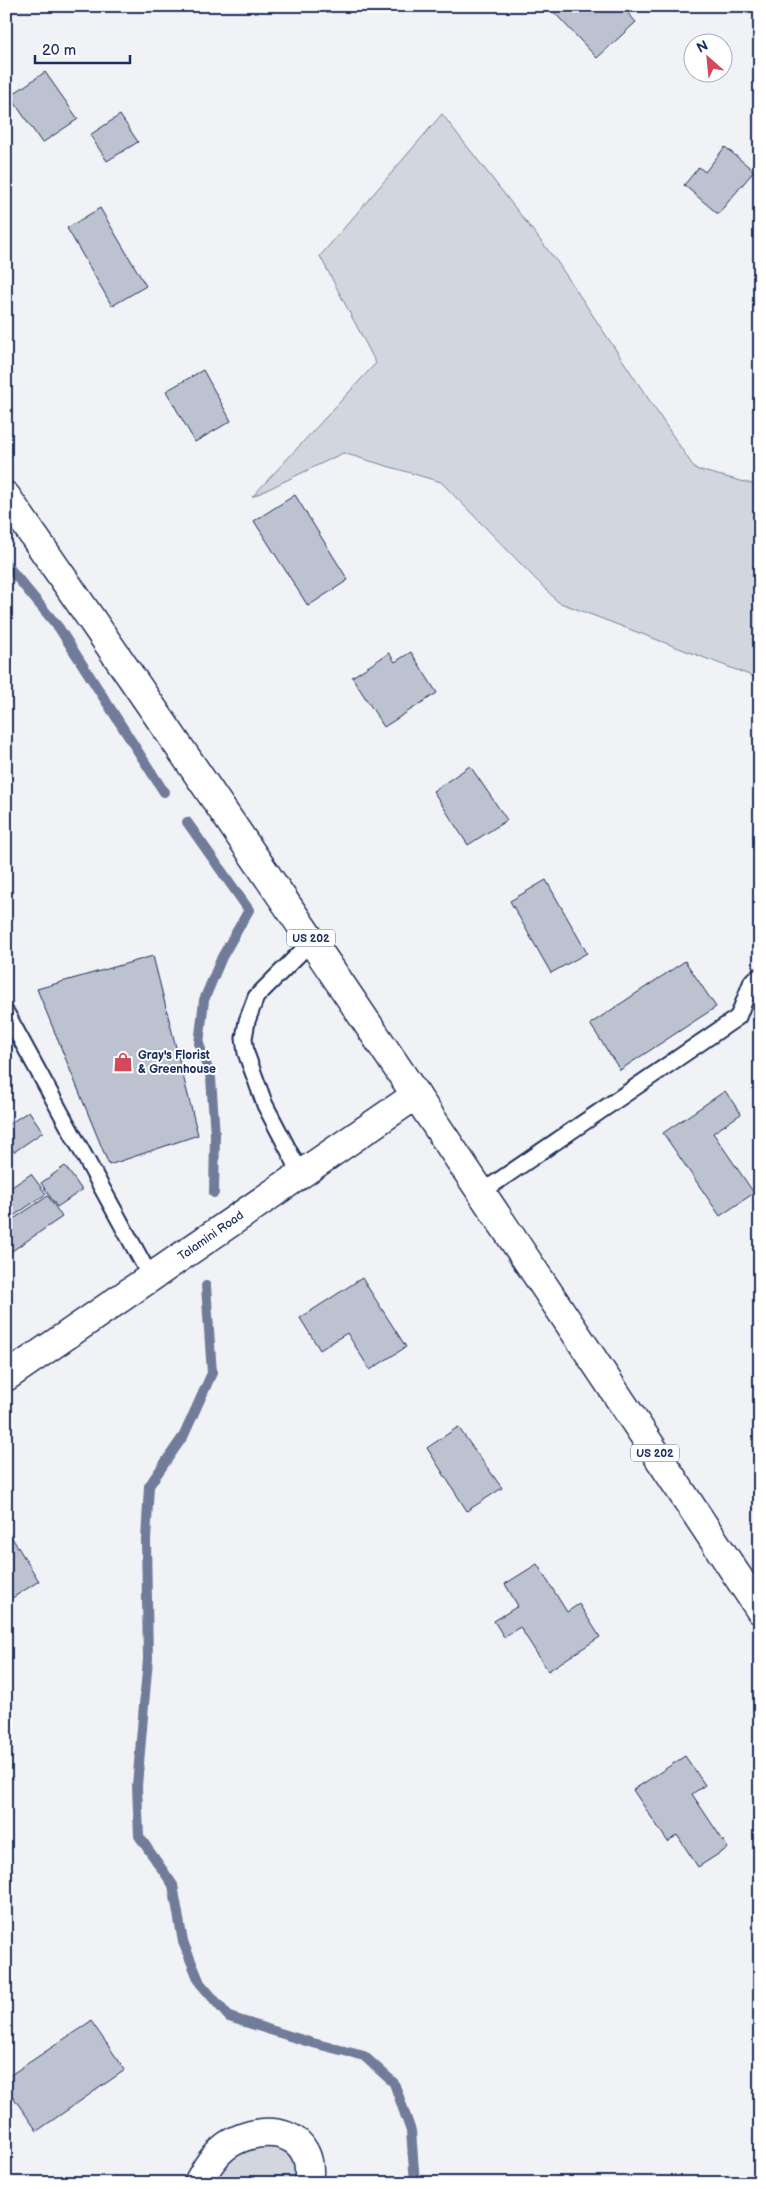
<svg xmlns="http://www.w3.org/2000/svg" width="766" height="2189" font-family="'Balsamiq Sans',sans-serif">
<rect width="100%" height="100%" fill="#f1f2f5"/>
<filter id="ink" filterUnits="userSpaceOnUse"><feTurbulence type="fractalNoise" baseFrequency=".02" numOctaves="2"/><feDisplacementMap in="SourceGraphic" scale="10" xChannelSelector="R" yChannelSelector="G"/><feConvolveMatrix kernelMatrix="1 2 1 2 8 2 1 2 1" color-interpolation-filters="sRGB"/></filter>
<g filter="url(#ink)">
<path fill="#d2d6df" stroke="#76829e" d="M442,114l116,149 137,206 65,17v193l-202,-77 -117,-120 -98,-29 -91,44 124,-134 -56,-107z
M269,2145c22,7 27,15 25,38h-82l11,-19 25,-17z"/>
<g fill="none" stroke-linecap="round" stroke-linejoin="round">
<path stroke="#707c9a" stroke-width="10" d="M6,564l53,64 105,164
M187,822l62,88 -27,47 -18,43 -5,44 12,34 4,57 -1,58
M206,1286l6,87 -28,62 -35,51 -3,54 2,119 -11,127 2,50 34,49 10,57 17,41 29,34 80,25 55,14 30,27 17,48 4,52"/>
</g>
<path fill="#bcc2d0" stroke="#1b2f5e" d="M548,6h73l15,16 -39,36z
M45,72l33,47 -36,24 -32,-47z
M120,115l18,27 -31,19 -17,-26z
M725,147l29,24 -36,43 -34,-29 15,-18 6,5z
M100,208l46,78 -34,20 -45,-78z
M203,370l28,51 -36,21 -29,-51z
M295,495l53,85 -40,26 -54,-85z
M411,652l26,41 -53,34 -32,-50 37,-24 6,9z
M470,766l37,54 -39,25 -35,-54z
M546,880l41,73 -36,20 -41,-72z
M153,956l45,179 -89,30 -72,-176z
M685,961l31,46 -96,63 -30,-46z
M725,1091l16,23 -28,19 41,60 -34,23 -57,-83z
M29,1111l14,21 -29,20 -8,-11v-15z
M65,1166l17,24 -25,17 -16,-24z
M31,1174l15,20 -40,27v-30z
M48,1196l14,21 -56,38v-31z
M362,1278l44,69 -36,23 -23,-37 -27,17 -20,-32z
M458,1427l44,61 -35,23 -40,-63z
M9,1533l30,48 -33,21v-68z
M537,1564l30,48 12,-8 21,33 -52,34 -28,-44 -16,10 -10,-16 24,-15 -13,-22z
M685,1756l20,29 -13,9 36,54 -30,19 -21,-32 -9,7 -35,-52z
M91,2021l34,49 -88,61 -31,-44v-9z"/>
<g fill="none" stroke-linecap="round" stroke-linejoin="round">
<defs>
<path id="lane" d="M7,1014l144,264
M301,1174l-36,-69 -19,-52 -2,-15 3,-17 9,-24 56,-56
M482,1192l256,-175 14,-36 8,-5"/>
<path id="street" d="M198,2183c8,-15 17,-30 31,-39 37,-22 88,-13 79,39"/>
<path id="secondary" d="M6,1377l410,-282"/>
<path id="highway" d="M6,496c256,368 506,740 754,1114"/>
</defs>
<use href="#lane" stroke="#1b2f5e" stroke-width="19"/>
<use href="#street" stroke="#1b2f5e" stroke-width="31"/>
<use href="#secondary" stroke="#1b2f5e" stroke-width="31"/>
<use href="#highway" stroke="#1b2f5e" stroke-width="31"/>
<use href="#lane" stroke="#fff" stroke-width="15"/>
<use href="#street" stroke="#fff" stroke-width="28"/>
<use href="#secondary" stroke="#fff" stroke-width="28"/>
<use href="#highway" stroke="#fff" stroke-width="28"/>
</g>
</g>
<defs>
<symbol id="shop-bare" viewBox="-9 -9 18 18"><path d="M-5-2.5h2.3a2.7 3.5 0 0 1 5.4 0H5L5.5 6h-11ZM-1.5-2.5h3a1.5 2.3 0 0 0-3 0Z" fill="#d1495b" stroke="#fff" stroke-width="2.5" paint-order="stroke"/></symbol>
</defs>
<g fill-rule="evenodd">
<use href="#shop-bare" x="109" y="1048" width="28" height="28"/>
</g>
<g text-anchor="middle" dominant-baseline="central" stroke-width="4" stroke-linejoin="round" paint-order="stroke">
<g fill="#fff" stroke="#5f6d8e" stroke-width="1">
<rect x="287" y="929.5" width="48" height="17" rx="4"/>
<rect x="631" y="1444.5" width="48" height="17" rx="4"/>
</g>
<g font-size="11" font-weight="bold" fill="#1b2f5e">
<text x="311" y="938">US 202</text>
<text x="655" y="1453">US 202</text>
</g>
<g font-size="12" font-weight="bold" fill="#1b2f5e" stroke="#fff" text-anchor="start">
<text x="138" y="1055">Gray's Florist<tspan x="138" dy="14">&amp; Greenhouse</tspan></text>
</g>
<g font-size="12" fill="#1b2f5e" stroke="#fff">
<text transform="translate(211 1236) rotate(-35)">Talamini Road</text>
</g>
</g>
<rect width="766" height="2189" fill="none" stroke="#fff" stroke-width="25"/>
<rect x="12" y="12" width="741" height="2164" fill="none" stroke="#1b2f5e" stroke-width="2" filter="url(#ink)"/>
<g transform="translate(708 58) rotate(333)"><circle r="24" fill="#ffffff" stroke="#a4acbf"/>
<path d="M0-4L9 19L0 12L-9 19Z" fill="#d1495b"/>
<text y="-8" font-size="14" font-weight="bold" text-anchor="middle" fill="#1b2f5e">N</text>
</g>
<path d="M35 55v8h95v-8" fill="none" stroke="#1b2f5e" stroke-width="2.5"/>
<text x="42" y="55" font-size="15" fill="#1b2f5e" stroke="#ffffff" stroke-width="4" paint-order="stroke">20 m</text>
</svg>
